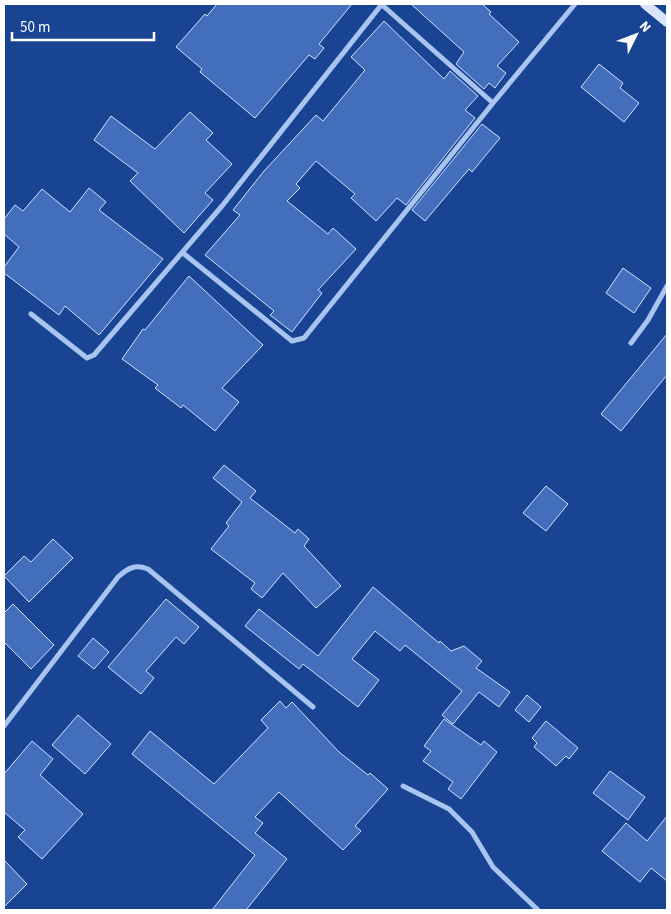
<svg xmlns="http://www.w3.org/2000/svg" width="671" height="914" font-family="'Source Sans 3',sans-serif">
<rect width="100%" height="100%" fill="#194494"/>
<path fill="#426ebc" stroke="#d1e1fb" d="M217,4h135l-33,40 5,4 -9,11 -6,-4 -54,63 -55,-46 2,-3 -26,-22 29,-33 2,2z
M411,4h71l9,8 -2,2 30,28 -22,24 9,7 -11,15 -6,-5 -5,6 -28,-25 8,-12z
M384,21l60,58 6,-8 28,25 -13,14 10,8 -69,87 -9,-7 -21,23 -25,-23 4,-4 -39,-33 -20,23 4,4 -13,13 41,33 5,-6 23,21 -38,41 4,3 -30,39 -22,-17 4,-4 -69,-56 35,-40 -7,-5 31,-39 52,-56 7,6 42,-51 -14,-13z
M599,64l24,19 -3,5 19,15 -15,19 -43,-35z
M190,112l23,21 -7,7 26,24 -27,29 8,7 -29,33 -54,-52 8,-8 -44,-33 17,-24 44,33z
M482,124l18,14 -28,34 -3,-3 -44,52 -13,-11z
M89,188l17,14 -7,8 64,49 -64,76 -34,-29 -6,9 -55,-42v-6l15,-20 -15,-13v-15l11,-14 8,6 19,-22 28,23z
M623,268l28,20 -17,25 -28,-20z
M189,276l74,69 -41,43 17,14 -24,29 -32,-26 -2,3 -26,-20 3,-3 -36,-26 21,-30 2,1z
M667,334v41l-46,56 -20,-17z
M224,465l32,26 -6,7 45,35 3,-4 11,10 -5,7 37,40 -25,22 -33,-35 -21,25 -11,-9 4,-6 -44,-34 18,-23 -3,-3 16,-21 -29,-24z
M546,486l22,18 -22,27 -23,-18z
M53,539l20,19 -44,44 -25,-26 20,-20 7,6z
M373,587l66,56 1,-2 11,10 13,-5 18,15 -6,7 34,24 -11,15 -20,-15 -26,32 -11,-9 20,-24 -57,-46 -5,6 -25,-20 -23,28 27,21 -21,27 -55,-43 -4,5 -54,-43 14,-17 59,47z
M166,599l33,28 -15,17 -8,-7 -30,34 8,7 -13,16 -33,-27z
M13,604l41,41 -23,24 -27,-27v-29z
M93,638l16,14 -15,17 -16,-13z
M527,695l14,12 -12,15 -14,-12z
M280,701l6,7 6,-6 47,50 29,23 2,-2 18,16 -33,37 6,5 -18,19 -64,-58 -24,25 8,6 -8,10 32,26 -41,51h-34l43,-55 -123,-101 18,-23 64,53 54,-56 -7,-8z
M78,715l33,29 -26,30 -33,-29z
M444,719l37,26 3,-4 13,11 -36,47 -13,-10 5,-7 -30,-21 8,-10 -7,-5z
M546,721l32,27 -9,11 -3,-3 -10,10 -22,-19 3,-4 -5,-5z
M32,741l21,18 -13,16 43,39 -41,45 -24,-22 7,-7 -21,-18v-38z
M610,771l35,26 -17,23 -35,-27z
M667,816v65l-16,-13 -11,14 -38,-31 24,-28 21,18z
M4,860l23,24 -23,23z"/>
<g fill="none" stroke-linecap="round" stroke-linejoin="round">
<path stroke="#aac4f0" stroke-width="5" d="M381,4l112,99
M183,253l109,88 12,-3 189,-235 82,-99
M31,314l56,44 7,-3 128,-149 160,-202
M631,343l17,-23 19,-34
M4,726l114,-149c10,-9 17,-13 30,-8l165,138
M403,786l46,23 23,23 21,35 45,43"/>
<path stroke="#d8e4fb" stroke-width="10" d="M645,4l22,18"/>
</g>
<rect width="671" height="914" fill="none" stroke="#ffffff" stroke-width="10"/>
<g transform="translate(636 35) rotate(48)" stroke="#194494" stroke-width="4" paint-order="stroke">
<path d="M0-4L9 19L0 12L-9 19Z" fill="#ffffff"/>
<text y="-8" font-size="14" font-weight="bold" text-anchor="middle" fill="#ffffff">N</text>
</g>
<path d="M12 32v8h142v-8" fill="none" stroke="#ffffff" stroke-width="2.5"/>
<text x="20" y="32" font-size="15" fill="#ffffff" stroke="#194494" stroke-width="4" paint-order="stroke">50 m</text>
</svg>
